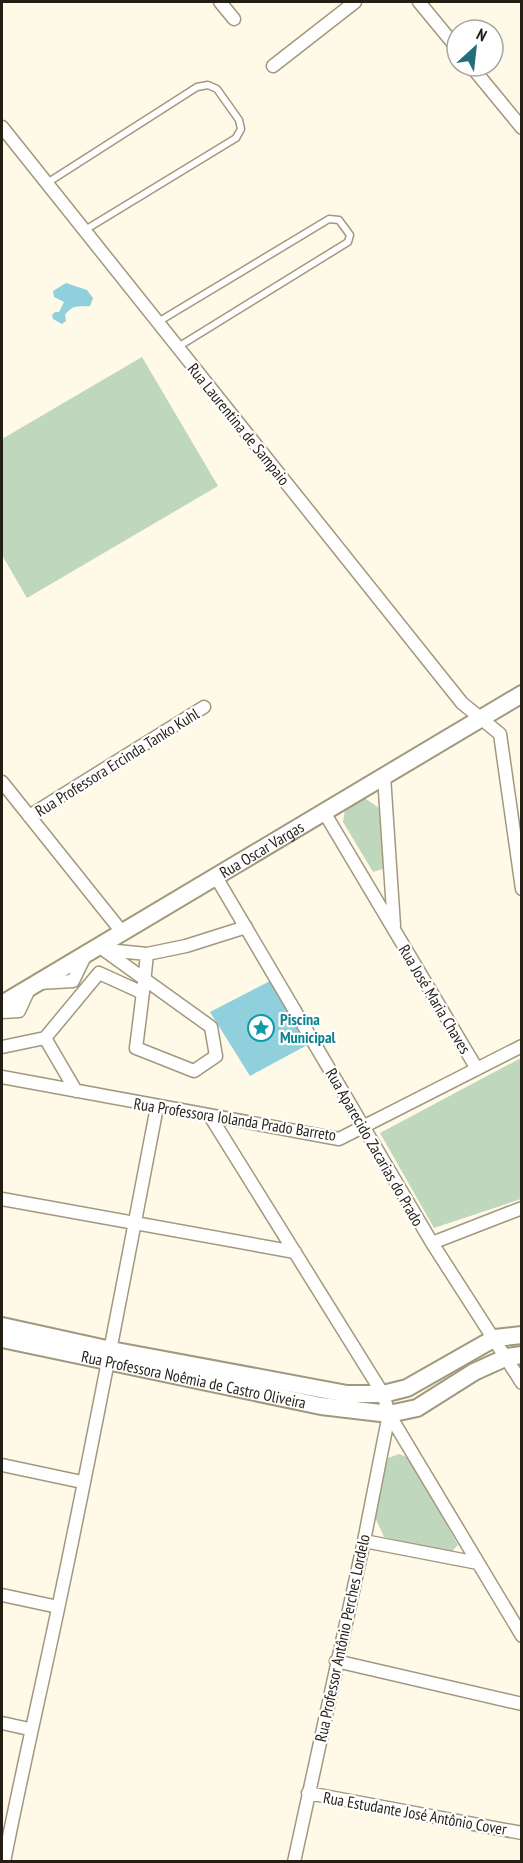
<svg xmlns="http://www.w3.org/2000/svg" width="523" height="1863" font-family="'PT Sans Narrow',sans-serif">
<rect width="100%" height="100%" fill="#fff9e8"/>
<path fill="#bfd7bd" d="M142,357l76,129 -191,112 -25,-43v-116z
M363,797l16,11 4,61 -10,3 -30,-50 2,-13z
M521,1058v141l-87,29 -54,-95z
M399,1454l10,4 49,87 -7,7 -67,-15 -10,-22 14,-57z"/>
<path fill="#8fd0dc" d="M66,283l21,7 6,8 -3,8c-12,1 -17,-2 -25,9l1,6 -4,3 -9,-5 -1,-4 3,-3h4l5,-10 -10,-5 -1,-6z
M274,979l37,64 -61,33 -40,-64z"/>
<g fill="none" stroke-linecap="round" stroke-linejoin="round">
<defs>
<path id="lane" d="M47,183l150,-96 11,-2 9,4 22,31 2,9 -5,9 -151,92
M158,322l171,-103 10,1 11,15 -2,7 -170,105"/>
<path id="street" d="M220,2l14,17
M419,2l38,46
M273,66l82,-64
M471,66l51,62
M2,127l460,576 38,31 22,155
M384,776l10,150
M2,782l120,150
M324,812l153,257
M29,816l175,-109
M216,877l216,366 90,140
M104,950l107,77 5,29 -22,15 -58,-23c4,-31 8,-63 11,-94
M107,950l40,4 39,-8 60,-19
M39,983l34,-2 13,-27
M2,1012l17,-1 11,-24
M45,1038l31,53
M2,1047l43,-9 54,-65 44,20
M2,1077l337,62 183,-93
M210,1116l173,278 6,20 133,222
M2,1199l293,53
M432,1243l90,-35
M2,1465l80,17
M364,1541l114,22
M2,1595l56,12
M336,1661l186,43
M2,1723l27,6
M308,1793l214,40
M4,1862c17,-87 37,-172 55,-258 35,-165 66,-331 98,-497
M294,1862l70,-321 25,-127"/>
<g id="secondary">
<path id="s1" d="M2,1004l520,-310"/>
<path d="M2,1326l109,24 236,44h36l24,-6 88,-50 27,-3"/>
<path id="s2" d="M2,1339l319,67 68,8 28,-6 57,-36 33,-15 15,-2"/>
</g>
</defs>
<use href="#lane" stroke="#a2987d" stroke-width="9"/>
<use href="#street" stroke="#a2987d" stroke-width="15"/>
<use href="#secondary" stroke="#a2987d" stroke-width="20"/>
<use href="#lane" stroke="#fff" stroke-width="6"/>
<use href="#street" stroke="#fff" stroke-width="12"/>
<use href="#secondary" stroke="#fff" stroke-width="16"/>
</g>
<defs>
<symbol id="sight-ring" viewBox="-11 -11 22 22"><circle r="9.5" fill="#fff" stroke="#0f9aa8" stroke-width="1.5"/><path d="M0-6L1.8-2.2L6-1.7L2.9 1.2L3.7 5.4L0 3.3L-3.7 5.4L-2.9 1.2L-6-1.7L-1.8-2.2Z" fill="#0f9aa8"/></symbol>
</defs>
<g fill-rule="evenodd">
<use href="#sight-ring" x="246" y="1013" width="30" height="30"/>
</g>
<g text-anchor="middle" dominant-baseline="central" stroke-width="4.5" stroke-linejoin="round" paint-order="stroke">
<g font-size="16" fill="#231f15" stroke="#fff">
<text transform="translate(239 424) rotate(51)">Rua Laurentina de Sampaio</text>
<text transform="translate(117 762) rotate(-32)">Rua Professora Ercinda Tanko Kuhl</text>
<text stroke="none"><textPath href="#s1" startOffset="302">Rua Oscar Vargas</textPath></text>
<text transform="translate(435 999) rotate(59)">Rua José Maria Chaves</text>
<text transform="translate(235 1119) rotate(9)">Rua Professora Iolanda Prado Barreto</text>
<text transform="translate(375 1147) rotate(60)">Rua Aparecido Zacarias do Prado</text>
<text stroke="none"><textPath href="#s2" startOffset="196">Rua Professora Noêmia de Castro Oliveira</textPath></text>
<text transform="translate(342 1638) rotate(-78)">Rua Professor Antônio Perches Lordelo</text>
<text transform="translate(415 1813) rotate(10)">Rua Estudante José Antônio Cover</text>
</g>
<g font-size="16" font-weight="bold" fill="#0d838f" stroke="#fff" text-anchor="start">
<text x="280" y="1019">Piscina<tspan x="280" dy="18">Municipal</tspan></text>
</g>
</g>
<rect width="523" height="1863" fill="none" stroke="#231f15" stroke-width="6"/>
<g transform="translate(475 48) rotate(27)"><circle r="28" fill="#ffffff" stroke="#a7a5a1" stroke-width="1.5"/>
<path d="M0-4.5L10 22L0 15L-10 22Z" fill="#266d7b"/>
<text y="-9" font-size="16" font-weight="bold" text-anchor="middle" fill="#231f15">N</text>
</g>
</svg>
